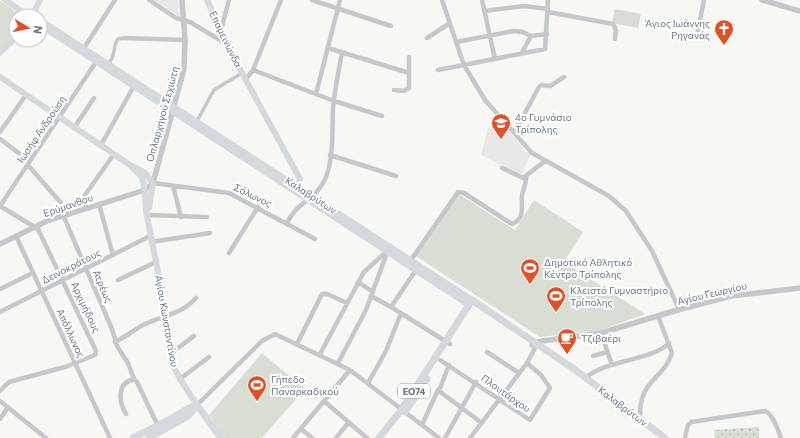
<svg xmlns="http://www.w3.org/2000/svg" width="800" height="438" font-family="Commissioner,sans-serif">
<defs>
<pattern id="grass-dots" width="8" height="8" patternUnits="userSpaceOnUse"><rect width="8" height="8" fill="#d8ded4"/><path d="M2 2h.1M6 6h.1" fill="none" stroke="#b3b9b2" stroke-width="1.8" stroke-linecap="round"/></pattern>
</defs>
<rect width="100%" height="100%" fill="#f7f7f3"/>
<path fill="#e7e8e7" d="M153,0h25l1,7 -2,3 3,2v5z
M496,116l30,36 5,2 -10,21 -40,-20 7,-27 4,1z"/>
<path fill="url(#grass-dots)" d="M759,427v11h-44l-1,-8z"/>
<path fill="#d8ded4" d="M0,1l22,15h-6v15l-16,19z
M615,9l26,5 -3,14 -26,-5z
M457,193l58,37 19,-30 49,32 -19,30 81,52 -44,16 -61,7 -124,-81z
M262,353l43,36 -43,49h-37l-16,-23z"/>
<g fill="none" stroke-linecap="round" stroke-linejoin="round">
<path stroke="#c4c8cb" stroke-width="3.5" d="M108,64c8,-7 4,-17 10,-25l6,-1
M197,121l17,-31 28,-17"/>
<path stroke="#c4c8cb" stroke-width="4.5" d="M149,0l27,18 14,4 38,23
M312,0l79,26
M442,0l22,65 21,35 47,53 77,43 17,15 26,40 27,58
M482,0l13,59
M484,11l40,-5 24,3
M548,12l65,12 3,6 -1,9
M221,30l8,-30
M697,35l7,-35
M124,38l61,2
M427,38l23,-15
M456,42l58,-11 9,1 8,4
M84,48l31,-48
M328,48l81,25
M521,54l10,-18 16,-2
M253,70l81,31 48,15
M438,70l107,-21 3,-49
M246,79l7,-9 28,-70
M394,90l10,1 5,-3v-31
M316,94l24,-94
M74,128l20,-30
M0,132l26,-37
M513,132l7,-10 19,-35 2,-2 9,1 14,-9
M0,139l20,15
M101,145l34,-61
M330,155l66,21
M28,165l33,38 6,11
M502,168l21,10 22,-17
M153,183l76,10 86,46
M173,186l8,31
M99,204l14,51
M0,206l38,23 58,122 -1,4 -30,12 -56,15 -9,9
M0,206l98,-147
M86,207l-1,-12 29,-41
M63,215l49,114 5,17 11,17 6,16
M148,215l59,2
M287,223c11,-23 29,-22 39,-46 8,-21 6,-48 7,-70 2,-19 6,-37 9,-55
M16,236l94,202
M151,242l59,-9
M229,253l29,-46
M409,263l49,-71 6,1 48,31c14,-6 9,-18 10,-29 1,-6 5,-12 4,-19
M118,280l38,-18
M358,282l15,10
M0,289l33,-16
M371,296l20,11 59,37
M391,307l25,-37
M0,312l150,-76
M601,333l11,32
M115,342c10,-5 19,-12 28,-17 18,-9 38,-10 53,-27
M297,344l25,-50h5l20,9
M487,352l32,21
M170,354l24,-18
M320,354l44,-82 22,-20
M593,356l14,-4
M440,360l90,60 20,-32 -9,-13 -14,-12
M338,363l28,-53 22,-60
M449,365l-10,26 43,32
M585,378c23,-19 67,-17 84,-35
M180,379l29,-22
M368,383l18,-32 15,-38
M0,401l46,37
M324,401l43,37
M197,405l65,-64 13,-7 75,36 89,68
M126,414c-7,-11 -10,-31 8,-35l3,3 21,44
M640,418c-1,-40 23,-37 32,-65l-14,-37
M0,419l8,-12
M422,425l16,-35
M301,429l11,9
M293,438l57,-68
M336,438l13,-16
M445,438l31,-56
M470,438l57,-75 8,-15
M685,438l3,-13 3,-3 74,-11c8,3 13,19 16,27"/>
<path stroke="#c4c8cb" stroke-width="5.5" d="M762,0l38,11
M153,183l31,-114 1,-29 -3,-40
M0,244l47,-23 98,-31 8,-7
M532,345l3,-3 66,-9 73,-22 57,-15 69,-8"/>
<path stroke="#d4d9dd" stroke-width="6" d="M5,0l24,16
M207,0l35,73 58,106 -4,10
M32,16l8,-16
M40,20l432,280
M40,25l429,280
M0,53l16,-16
M0,77l130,88 14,7 9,11 -4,25
M130,165l11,11 3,8 2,27 13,66 13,86 8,16 17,26"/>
<path stroke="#d4d9dd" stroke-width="7" d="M197,405l24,33
M405,412l22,-33
M133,438l32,-16 24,-14 8,-3
M149,438l39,-22 9,-11
M379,438l23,-29 70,-109 102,69 91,69"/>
</g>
<defs>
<symbol id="church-pin" viewBox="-11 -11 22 30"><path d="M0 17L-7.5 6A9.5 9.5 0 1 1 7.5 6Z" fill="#e44f26" stroke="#fff"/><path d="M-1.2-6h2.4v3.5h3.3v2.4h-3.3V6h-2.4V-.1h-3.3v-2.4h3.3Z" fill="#fff"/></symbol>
<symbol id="school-pin" viewBox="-11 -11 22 30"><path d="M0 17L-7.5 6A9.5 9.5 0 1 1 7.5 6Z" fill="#e44f26" stroke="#fff"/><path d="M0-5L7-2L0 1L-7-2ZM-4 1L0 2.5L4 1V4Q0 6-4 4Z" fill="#fff"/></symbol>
<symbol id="stadium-pin" viewBox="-11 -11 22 30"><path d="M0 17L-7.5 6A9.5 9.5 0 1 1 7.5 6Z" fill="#e44f26" stroke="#fff"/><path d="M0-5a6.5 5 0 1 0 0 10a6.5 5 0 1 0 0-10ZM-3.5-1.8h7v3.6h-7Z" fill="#fff"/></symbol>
<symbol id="cafe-pin" viewBox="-11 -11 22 30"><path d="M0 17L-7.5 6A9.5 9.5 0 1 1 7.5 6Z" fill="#e44f26" stroke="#fff"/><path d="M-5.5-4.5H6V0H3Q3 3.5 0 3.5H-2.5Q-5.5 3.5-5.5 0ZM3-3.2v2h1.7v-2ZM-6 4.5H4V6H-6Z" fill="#fff"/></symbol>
</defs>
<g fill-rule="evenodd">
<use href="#church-pin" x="713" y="18" width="22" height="30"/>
<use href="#school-pin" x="490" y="112" width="22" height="30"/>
<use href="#stadium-pin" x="519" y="257" width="22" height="30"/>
<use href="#stadium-pin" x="545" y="285" width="22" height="30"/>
<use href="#cafe-pin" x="556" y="327" width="22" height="30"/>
<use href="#stadium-pin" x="246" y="374" width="22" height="30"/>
</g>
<g text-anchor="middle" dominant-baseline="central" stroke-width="4" stroke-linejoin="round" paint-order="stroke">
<rect fill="#fff" stroke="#93a0aa" stroke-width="1" x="398" y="384" width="32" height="14" rx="3"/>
<g font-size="9" font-weight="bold" fill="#657785">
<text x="414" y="391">ΕΟ74</text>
</g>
<g font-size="10" fill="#657785" stroke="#fff" text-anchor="start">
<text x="710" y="23" text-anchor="end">Άγιος Ιωάννης<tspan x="710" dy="12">Ρηγανάς</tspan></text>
<text x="515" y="117">4ο Γυμνάσιο<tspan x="515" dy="12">Τρίπολης</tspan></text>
<text x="544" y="262">Δημοτικό Αθλητικό<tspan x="544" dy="12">Κέντρο Τρίπολης</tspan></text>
<text x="570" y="290">Κλειστό Γυμναστήριο<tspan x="570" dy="12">Τρίπολης</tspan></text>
<text x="581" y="338">Τζιβαέρι</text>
<text x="271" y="379">Γήπεδο<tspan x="271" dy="12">Παναρκαδικού</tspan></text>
</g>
<g font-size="10" fill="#657785" stroke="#fff">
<text transform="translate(226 39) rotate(64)">Επαμεινώνδα</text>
<text transform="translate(162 114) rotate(-75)">Οπλαρχηγού Σεχιώτη</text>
<text transform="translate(41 129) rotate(-56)">Ιωσήφ Ανδρούση</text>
<text transform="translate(253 195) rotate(26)">Σόλωνος</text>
<text transform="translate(311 195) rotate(33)">Καλαβρύτων</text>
<text transform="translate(68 205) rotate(-19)">Ερύμανθου</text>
<text transform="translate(71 266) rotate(-27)">Δεινοκράτους</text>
<text transform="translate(103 286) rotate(67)">Ατρέως</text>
<text transform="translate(712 293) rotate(-13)">Αγίου Γεωργίου</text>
<text transform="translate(86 307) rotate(65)">Αρχιμήδους</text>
<text transform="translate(167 321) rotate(80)">Αγίου Κωνσταντίνου</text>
<text transform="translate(71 333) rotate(65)">Απόλλωνος</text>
<text transform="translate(506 393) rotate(35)">Πλουτάρχου</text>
<text transform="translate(623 406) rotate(37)">Καλαβρύτων</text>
</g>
</g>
<g transform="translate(28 28) rotate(100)"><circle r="19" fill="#ffffff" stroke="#c1c9ce"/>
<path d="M0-3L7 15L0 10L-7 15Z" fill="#e44f26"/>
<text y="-6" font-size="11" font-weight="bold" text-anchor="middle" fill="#657785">N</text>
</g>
</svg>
